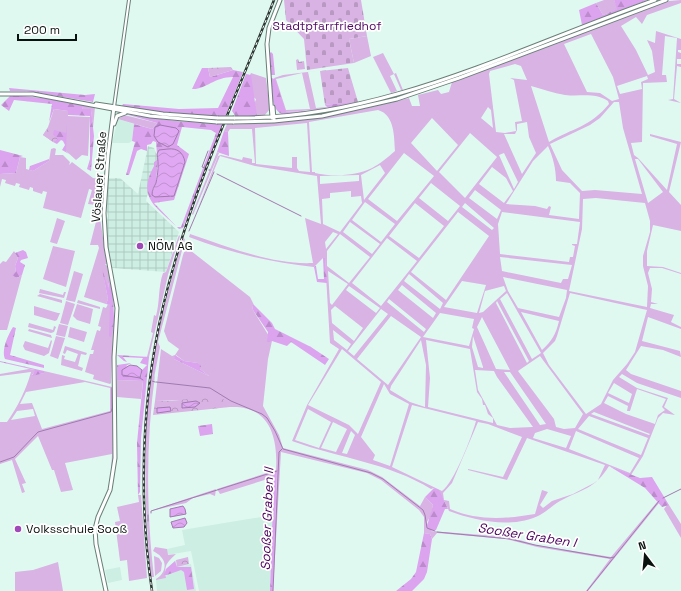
<svg xmlns="http://www.w3.org/2000/svg" width="681" height="591" font-family="'Space Grotesk',sans-serif">
<defs>
<pattern id="industrial-grid" width="8" height="8" patternUnits="userSpaceOnUse"><rect width="8" height="8" fill="#cdeee3"/><path d="M0 4h8M4 0v8" fill="none" stroke="#afcbc2"/></pattern>
<pattern id="forest-firs" width="22" height="20" patternUnits="userSpaceOnUse"><rect width="22" height="20" fill="#dca3ee"/><path d="M5 1l3.5 6h-7zM16 11l3.5 6h-7z" fill="#bb8bcb"/></pattern>
<pattern id="cemetery-stones" width="16" height="16" patternUnits="userSpaceOnUse"><rect width="16" height="16" fill="#d8b3e4"/><path d="M2 7V4a2 2 0 0 1 4 0v3zM10 15v-3a2 2 0 0 1 4 0v3z" fill="#b899c2"/></pattern>
<pattern id="park-crowns" width="20" height="18" patternUnits="userSpaceOnUse"><rect width="20" height="18" fill="#d8b3e4"/><path d="M2 6a3 3 0 1 1 6 0M12 15a3 3 0 1 1 6 0" fill="none" stroke="#b899c2"/></pattern>
<pattern id="water-waves" width="16" height="10" patternUnits="userSpaceOnUse"><rect width="16" height="10" fill="#e0a8f3"/><path d="M0 5q4-4 8 0t8 0" fill="none" stroke="#bf90cf"/></pattern>
</defs>
<rect width="100%" height="100%" fill="#e0f9f0"/>
<path fill="#cdeee3" d="M118,119l16,5 -2,17 -3,2h-17z
M273,515l-3,76h-71l-8,-40 -24,4v-6l18,-4 -3,-15z
M176,560l1,7 14,-3 5,27h-39l-1,-11 10,-2v-9z
M120,567l2,13 -14,3 -3,-13z"/>
<path fill="url(#industrial-grid)" d="M148,146l6,2 4,11 -4,3v4l-8,35 33,31 -13,40 -54,-4 -4,-20 -2,-24 2,-8 -2,-9 2,-29h12l18,16z"/>
<path fill="#d8b3e4" fill-rule="evenodd" d="M604,0h10l4,9 -15,6 -7,-12z
M658,0h4l-116,43 2,-1z
M681,0v3l-34,12 -5,9 -6,-7 -15,9 15,24 12,25 7,-3 -3,-21 -5,-11 8,3 1,-12 25,8v11h-3v2l3,1v6h-4v5h4v3l-4,-1 -3,33 7,4 -13,-3 5,-1 4,-61 -12,-2 -3,39h4l1,7 -24,1 -1,59 -11,1 3,12 4,3 29,32 10,-46 -27,-8v-2l31,8 -12,50 12,13v26l-28,-6 -6,26v15l16,1 18,6v1l-19,-6h-12l-2,5 4,16 -1,13 7,2h-7l-1,4 24,7 -3,7 10,5v2l-33,-12 -6,24 38,10 1,6 -18,-7 -22,-4 -15,24 5,4 50,17v7l-44,-15 -15,-9 -3,3 18,11 31,10 -4,9 11,8 -12,-2 -5,5 -15,38 -12,19 -22,-9c-14,23 -27,23 -49,35 -7,4 -13,10 -20,14 -27,14 -64,6 -91,-4 -4,-9 -8,-17 -15,-23l-3,1c-42,-26 -92,-31 -139,-48l15,-36 32,-56 -9,-6 -5,-84 -2,-1 -9,9c-46,-5 -82,-14 -125,-30l1,-3c39,13 82,31 123,29l-8,-45 16,6 -4,-48 -62,-10 -35,-10 -25,60 23,-60 3,-1 21,5 1,-3 9,2v4h3l-3,-34h-22l-2,3 -4,-1 3,-7c61,2 122,-11 182,-26l3,8h8l-2,-11 20,-5 3,4 8,-2 3,-10 217,-81zM591,34l22,43 6,22 -7,2 -12,-8 -13,-1 -23,-48zM515,64l6,2 6,14 -17,-2 4,2 8,41 -7,1 1,9 -11,2 -9,-1 -7,-58 1,-3zM647,76l1,3 -7,3 1,7 -22,5 -3,-8zM531,86c12,3 22,7 34,9 16,2 29,-3 43,6l1,3c-19,23 -36,24 -60,38zM614,102h5l4,26 19,66 -47,-4 -13,1 -20,-21 -12,-26 40,-19 10,-7zM488,107l3,3 2,18 -12,-10zM378,110c17,5 16,27 17,41 -7,6 -15,13 -23,17 -16,8 -39,9 -57,5l-1,-32 1,31h-3l-3,-50zM432,118l26,27 -21,26 -26,-28zM527,122l2,15 7,16 -14,21 -18,-40h11l2,-4v-6zM307,123l3,49 -11,-1 -2,-3v-11h-5v11l-36,-4 -1,-36zM470,133l27,24 -32,41 -26,-26zM548,146c5,11 8,23 8,35l14,2 10,10 -1,26 -30,-4 2,-8 -2,-1 -2,3 -12,-3 -29,-2 27,-43zM404,153l30,23 -37,45 -29,-22zM504,153l14,29 -4,7 -15,-34zM635,159h3l25,33 -15,11zM380,165l5,8 -21,27 -3,-25zM492,167l14,11 7,13 -9,12 -25,-19zM359,175v6l-39,3v-8zM431,183l29,23 -12,15 -29,-23zM475,190l26,20 -4,9 -28,-21zM351,191v6l10,-1 1,7 -22,29 -17,-8 -1,-25 8,-1v-5zM596,198l49,5 5,18v11l-7,24v10l5,20 -1,21 -78,-16 13,-62 1,-30zM365,202l30,22 -14,18 -29,-22zM415,203l29,23 -25,32 -30,-22zM465,203l29,25 -2,2 -30,-23zM458,212l31,24 -43,64 -35,-28zM502,212l78,10 -3,22h-5v1l3,1 -2,11h-3l-1,5 -69,-8 -2,-30zM350,222l30,22 -8,10 -29,-22zM333,232l5,2 -12,15 -1,-7zM340,234l30,23 -21,26 -22,-17v-15zM387,238l30,23 -36,45 -29,-23zM500,257l72,8 -4,14h-5l-2,4 -59,-12zM328,271l20,13 -16,21 -2,-2zM409,274l34,29 -3,6 -36,-28zM503,277l64,13 -1,8 -7,19 -41,-9 -10,-17zM462,281l24,4 -9,28 -33,-6zM402,285l34,28 -3,5 -35,-28zM349,286l31,22 -4,5 -30,-23zM504,286l2,5 -23,21 -4,1 6,-22zM507,293l34,60 -9,6 -32,-60zM570,293l77,17 -12,42 -8,12 -14,16 -12,24 -15,10 -37,-49 -6,-12 12,-12 2,-5zM389,299l37,30 -2,3 -37,-30zM497,301l32,60 -2,2 -31,-60zM335,306l28,22 -9,13 -22,-18 -1,-13zM381,309l7,5 -34,42 -6,-5zM521,312l38,9c-3,13 -7,20 -17,29zM440,313l34,6 -2,9 2,1 -5,17 -46,-9zM391,316l30,21 -33,48 -31,-26zM482,317l28,53 -14,-1 -19,-42zM333,330l18,14 -4,6 -13,-10zM473,336l10,31v1l-5,-1 -6,-20zM421,340l5,25 -1,42 -15,-5 -20,-12 1,-4zM426,340l44,9 7,43 5,7 1,6h2l3,9 5,4v5l-65,-16 2,-29zM342,349l39,33 -23,52 -9,-9 -41,-20zM540,356l43,58 -8,14 -11,1 -8,-2 -2,-8 -36,-48zM475,370l19,1 3,6 36,50 -23,1 -13,-3 -19,-35zM504,372h6l36,52 -6,1zM614,383l18,11 -3,9 -21,-10zM384,384l6,10 19,10 -19,62 -17,-6 2,-5 -14,-18zM637,389l29,10 -4,8 3,3 -7,5 -3,9 -29,-10 -22,-11 4,-7 20,10 -1,5h3zM412,405l64,16c-4,15 -22,62 -34,70l-50,-24zM308,409l23,13 -12,26 -24,-8zM594,412l56,22 -1,1 -58,-21zM589,416l59,22 -7,17 -63,-26zM333,422l14,7 -11,23 -15,-4zM478,422l10,2 34,13 -19,40 -35,-8v1l39,10 20,-42 78,27 -7,15 -4,3 -21,11 -21,7 -9,7 -3,-3 8,-13 -6,-2 -7,24c-29,5 -57,7 -85,-5l-1,-8 -5,-1 -1,-7 9,-10zM547,429l24,7 -5,12 -33,-10 2,-5zM351,431l4,4 -8,19 -5,-1zM576,431l63,27 -9,15 -61,-24z
M367,36l4,20 -17,7 -5,-24z
M383,53l11,21 2,-1 7,17h-2l-7,-16 -4,2 7,15 -6,2 -18,-36z
M493,63l-32,13 -68,23 -73,16 -43,4 -2,-1c47,-3 93,-12 138,-26 27,-9 53,-21 80,-29z
M332,69l-24,3 8,36 10,-1 3,2 -44,3 -11,-34 9,-3zM302,73l8,36 -24,1 -10,-31z
M251,73l15,5 4,31 -6,7h-7l-3,-11 2,-6 -3,-2 -3,-22z
M83,107h12l-2,21 -2,-18 -9,-1z
M54,109l14,2v5l22,1 -2,39 -6,-1 -6,5 -10,-9v-22v4l-13,9 -10,-7 5,-8z
M124,115l33,8 -5,6 -34,-10z
M54,148l2,1 -1,6h8l7,7 -1,3 3,-3 21,16 10,2 -7,25 -8,-1 4,-14 -3,-1 -8,29 -38,-10 4,-16 -4,-1 -1,3 -9,-3v-3l-3,-1 -1,3 -10,-3 1,-3 -4,-1 -1,3 -10,-3 1,-3 -4,-1 -2,8v-13l16,-1 4,-16 6,1v11l7,2 16,-10 2,-12z
M217,152l2,1 -26,62 -1,-1z
M101,201l-1,17 7,46h-2l2,2 6,24 -5,-8 2,12 -6,-16 4,21 -2,5 -22,-7 15,-49 -1,-3h-8l8,-31 -2,-1 2,-11z
M57,218l8,3 -8,23 -7,-2z
M179,235l1,1 -12,39 -19,82h-2l6,-24 -2,-1 3,-17 2,1c4,-14 2,-29 7,-43l3,-1z
M183,238l2,1 -27,103 2,5 -6,31 1,-3c-9,66 -9,135 -1,202h-3c-7,-74 -9,-147 3,-221 7,-40 18,-79 29,-118z
M53,246l22,5 -9,36 -23,-8z
M186,247l64,50 4,8h-2l1,5 19,31 -4,18 -5,47 16,29 4,13 85,22 14,7 38,29 5,-9 8,8 -2,10 -4,7 3,9 80,6 26,8 75,12 46,-55 2,1 -71,88h-2l24,-32 -73,-12 -31,-8 -69,-6 -5,6 -2,-5 -6,-1v-16l-5,-7 -38,-30 -14,-7 -86,-21 -8,139 4,-119 -3,5 -54,17 -3,-5 59,-19c2,-32 -6,-65 -46,-63v-2l-41,-5 -34,1 6,-52 11,7 3,-1 4,-6 -11,-8 -4,-10 19,-76zM176,355l8,6 14,2 2,6 9,7 -35,-17z
M14,251l4,7 -3,8 2,12 5,-3 -15,55h-7v-66l3,-3 3,1z
M74,271l9,3 -8,28 -9,-2z
M40,289l23,6 1,-3h2l-2,6 -25,-5z
M40,294l22,6v3l-25,-7z
M78,300l22,7v2l-23,-6z
M66,301l9,3 -7,21 -8,-2z
M77,304l16,5 -3,15 -13,-4 -4,-4z
M108,304l2,1 3,25 -2,53 -1,1 -17,-5 1,-4 -9,-3 5,-18h3l1,-4h-3l6,-20 3,1 1,-4 -3,-1 5,-19 3,1z
M34,306l24,7h2l-3,7 -2,1 -21,-6z
M29,323l24,7 1,-4 2,1 -2,5 -3,1 -23,-6z
M59,324l9,2 -3,11 -9,-2z
M70,327l17,5 -3,10 -16,-5z
M29,329l22,6 1,3 -24,-7z
M56,336l9,2 -7,21 -8,-3z
M51,340l1,1 -3,12 -5,3 -19,-6 -2,-4 2,-5 23,7z
M65,346l22,7 -1,2 -5,-1 -3,12 5,2 -1,3 -21,-6 1,-10 3,1 -1,3 11,3 3,-8 -11,-4 -2,4 -2,-1z
M29,369l7,1 -4,5 12,-2v-2l68,16 2,63 -2,23h-1l1,-19 -47,9 8,27 -12,2 -7,-22h-2l-14,-34 -23,23 11,24 -4,1 3,8 -3,1 -10,-33 -12,4v-42h7c11,-16 19,-32 24,-50l-31,4v-2zM85,382l25,6v23l-68,18 -10,-26 -12,1 6,-12zM33,409l2,7 -24,4 6,-9z
M117,380l26,1 -2,18 -24,-2z
M216,489l-1,7 -5,-2 -17,4 -7,5 -36,8z
M138,495h3l6,83 -18,3 -2,-21 -7,1 -5,-39 5,-1 -3,-14 22,-5z
M667,505h2l12,19v14l-17,-29z
M155,547l12,2 1,6 8,-1c-10,9 -12,12 -10,24l-10,2v-1c8,-4 12,-15 5,-22 -2,-3 -5,-4 -8,-6z
M154,556l5,2 3,5 -1,8 -6,5z
M58,562l5,29h-48v-19l18,-2z"/>
<path fill="url(#forest-firs)" d="M614,0h34l-66,25 -3,-15 17,-7 7,12 14,-6z
M271,52l2,2 2,21h-4l-2,-21z
M202,68h6l2,9 23,-7 10,2 -18,45 -48,-2 -55,-9 1,-2 56,5 39,-1 15,-31c-19,0 -28,13 -41,12z
M246,74l5,1 6,41 -21,1 -4,-6z
M271,78l4,1 11,33 36,-2 -40,4c-12,-5 -10,-25 -11,-36z
M9,88l76,7 10,-1 -2,8 -66,-11h-17z
M11,95l32,3 50,9h-10l-1,2h9l3,27 -3,35 -4,-2 3,-10v-43l-22,-1v-4l-14,-2 -5,13 3,-18 -38,-4 -5,11 -8,-6z
M346,102h12l-29,7 -4,-4z
M125,114l51,7 47,3 -40,104 -4,1 -2,-2h4l35,-94 -5,-3 -29,-3 -5,18 12,9 -15,46 -20,3 22,23c-21,-20 -39,-29 -22,-60v-4l4,-3 -2,24 -4,8 19,6 -12,-47 -2,4 -1,-12 -3,-1 -2,3 -4,1v6l-6,-2 -4,2 -8,24h-3l9,-33 -3,-1 2,-17 18,5 5,-6z
M67,125l-1,26 3,3 -7,-4 3,-5 -2,-4 -2,-1 -4,4 -4,-2 4,-3 -4,-4 1,-5 12,3z
M224,131l4,1 1,24 -12,-4z
M0,150l23,6 -3,1 -4,16 -16,1z
M49,159v2l-16,10 -4,-1 1,-4z
M23,250l3,2 2,6 -7,2 -1,2 5,3 -3,10 -5,3 -5,-3 4,-3 -1,-6 3,-8 -3,-5z
M323,258h2l2,25 -10,-1 -3,-15 2,-1 2,13h6z
M102,269l7,21 -1,-10 5,10 1,29 -3,64 2,-53 -2,7 -2,-1 1,-31 -4,-1 2,-5z
M252,305h2l18,18 3,6 36,18 18,12 -4,6 -34,-23 -4,4 -15,-5 -5,1 1,-10 -15,-22z
M13,327l3,1 -6,27 34,10v3l-39,-9c-4,-9 3,-24 8,-32z
M159,346l-6,33 1,-12z
M117,355l32,2 -8,81 -1,54 -2,3 -1,-52 6,-62 -26,-1v-15l14,-2 -5,3 15,11 1,-7 5,-5 -7,-2 3,-5 -20,-1 4,5 -3,-1z
M175,355l9,6 14,2 3,3 -1,3 9,7 -35,-17z
M0,361l44,10v2l-12,3 3,-6 -35,-8z
M212,424l1,10 -13,2 -2,-10z
M609,466l31,12 12,-1 17,28 -7,2 -17,-19z
M277,471l-4,120h-3l4,-117z
M434,488l5,2 9,19h-3l-9,21 -6,1 -3,-3c1,-8 4,-15 6,-23l-8,-8z
M424,533l6,1 2,5 -5,33 -3,7 -12,12h-16l15,-12 5,-7z
M175,561l2,6h14l3,22 -7,1 -3,-18 -3,-2 -14,5h-3l2,-6z"/>
<path fill="url(#cemetery-stones)" d="M284,0h77l6,36 -18,3 5,24 -47,7 -3,-31 -18,-19z
M298,59l1,3 5,-1 1,8 -8,1 -1,-10z
M348,68l10,34 -33,3 -5,-34z"/>
<path fill="url(#park-crowns)" d="M231,67l2,3 -23,7 -2,-9z
M48,128l5,3v4l5,4 -5,3 -10,-7z
M212,396l11,3 7,6v2l-77,8 2,-14h17z
M188,557l1,7 -12,3 -1,-7z"/>
<path fill="url(#water-waves)" stroke="#a07baf" d="M160,125l16,3 3,3 -6,13 -5,3 -10,-5 -4,-6 1,-9z
M168,149c9,-1 15,3 17,13l-11,34 -19,1 -3,-2c0,-5 2,-8 4,-12 2,-10 3,-19 1,-29l2,-4z
M130,365l7,1 5,4 -2,8 -18,-3v-5z
M196,401l4,2 -5,4 -13,1v-5z
M170,407l1,4 -14,2v-5z
M183,506l2,3 1,5 -16,3v-8z
M185,518l2,5 -3,4 -11,1 -2,-6z"/>
<g fill="none" stroke-linecap="round" stroke-linejoin="round">
<path stroke="#a07baf" stroke-width="1" d="M205,168l-3,-1 6,-16
M209,170h1
M217,174l84,42
M189,231l25,-59
M140,378l3,2
M152,381l3,1
M156,382l54,6 21,13 31,13 5,4 8,13 8,18 88,24 12,6 40,31 2,5 2,13 8,3
M0,462l14,-5 24,-25 73,-20 1,-4v-20
M663,498l18,-9
M151,513v-2l126,-40
M148,515v6
M437,532l73,7 25,6 75,13 4,-1
M273,591l6,-139 3,-3
M587,591l72,-90"/>
<defs>
<path id="minor" d="M114,107l15,-107"/>
<path id="major" d="M0,94h33l117,22 67,6
M96,104l67,10 55,4
M273,107l1,12
M234,118c150,2 283,-70 421,-118
M272,118l-5,-74 2,-16 11,-28
M233,122l41,-1 48,-5 75,-17 62,-21 207,-78
M114,124l3,-8 8,-3
M106,591l-10,-47 -1,-15 3,-12 12,-27 5,-32 -1,-101 3,-49 -11,-61 -2,-34 4,-58 6,-48"/>
</defs>
<use href="#minor" stroke="#687f77" stroke-width="4"/>
<use href="#major" stroke="#687f77" stroke-width="5"/>
<use href="#minor" stroke="#fff" stroke-width="2"/>
<use href="#major" stroke="#fff" stroke-width="3"/>
<defs>
<path id="rail" d="M152,591c-16,-109 -9,-221 22,-326 25,-90 66,-178 100,-265"/>
</defs>
<use href="#rail" stroke="#2d3935" stroke-width="2.5"/>
<use href="#rail" stroke="#fff" stroke-width="1" stroke-dasharray="3" stroke-linecap="butt"/>
<defs>
<path id="major-bridge" d="M218,118h16
M217,122h16"/>
</defs>
<use href="#major-bridge" stroke="#687f77" stroke-width="5" stroke-linecap="butt"/>
<use href="#major-bridge" stroke="#fff" stroke-width="3"/>
</g>
<g fill="#9f4ab8" stroke="#fff" stroke-width="1.5">
<circle cx="140" cy="246" r="4"/>
<circle cx="18" cy="529" r="4"/>
</g>
<g text-anchor="middle" dominant-baseline="central" stroke-width="3.5" stroke-linejoin="round" paint-order="stroke">
<g font-size="12" fill="#510864" stroke="#fff">
<text x="327" y="26">Stadtpfarrfriedhof</text>
</g>
<g font-size="12" fill="#09120f" stroke="#fff">
<text transform="translate(99 177) rotate(-86)">Vöslauer Straße</text>
</g>
<g font-size="12" fill="#09120f" stroke="#fff" text-anchor="start">
<text x="148" y="246">NÖM AG</text>
<text x="26" y="529">Volksschule Sooß</text>
</g>
<g font-size="13" font-style="italic" fill="#4c005e" stroke="#fff">
<text transform="translate(267 519) rotate(-88)">Sooßer Graben II</text>
<text transform="translate(527 535) rotate(9)">Sooßer Graben I</text>
</g>
</g>
<g transform="translate(645 555) rotate(344)" stroke="#ffffff" stroke-width="3" paint-order="stroke">
<path d="M0-3L7 15L0 10L-7 15Z" fill="#09120f"/>
<text y="-6" font-size="11" font-weight="bold" text-anchor="middle" fill="#09120f">N</text>
</g>
<path d="M18 34v6h58v-6" fill="none" stroke="#09120f" stroke-width="2"/>
<text x="24" y="34" font-size="12" fill="#09120f" stroke="#ffffff" stroke-width="3" paint-order="stroke">200 m</text>
</svg>
